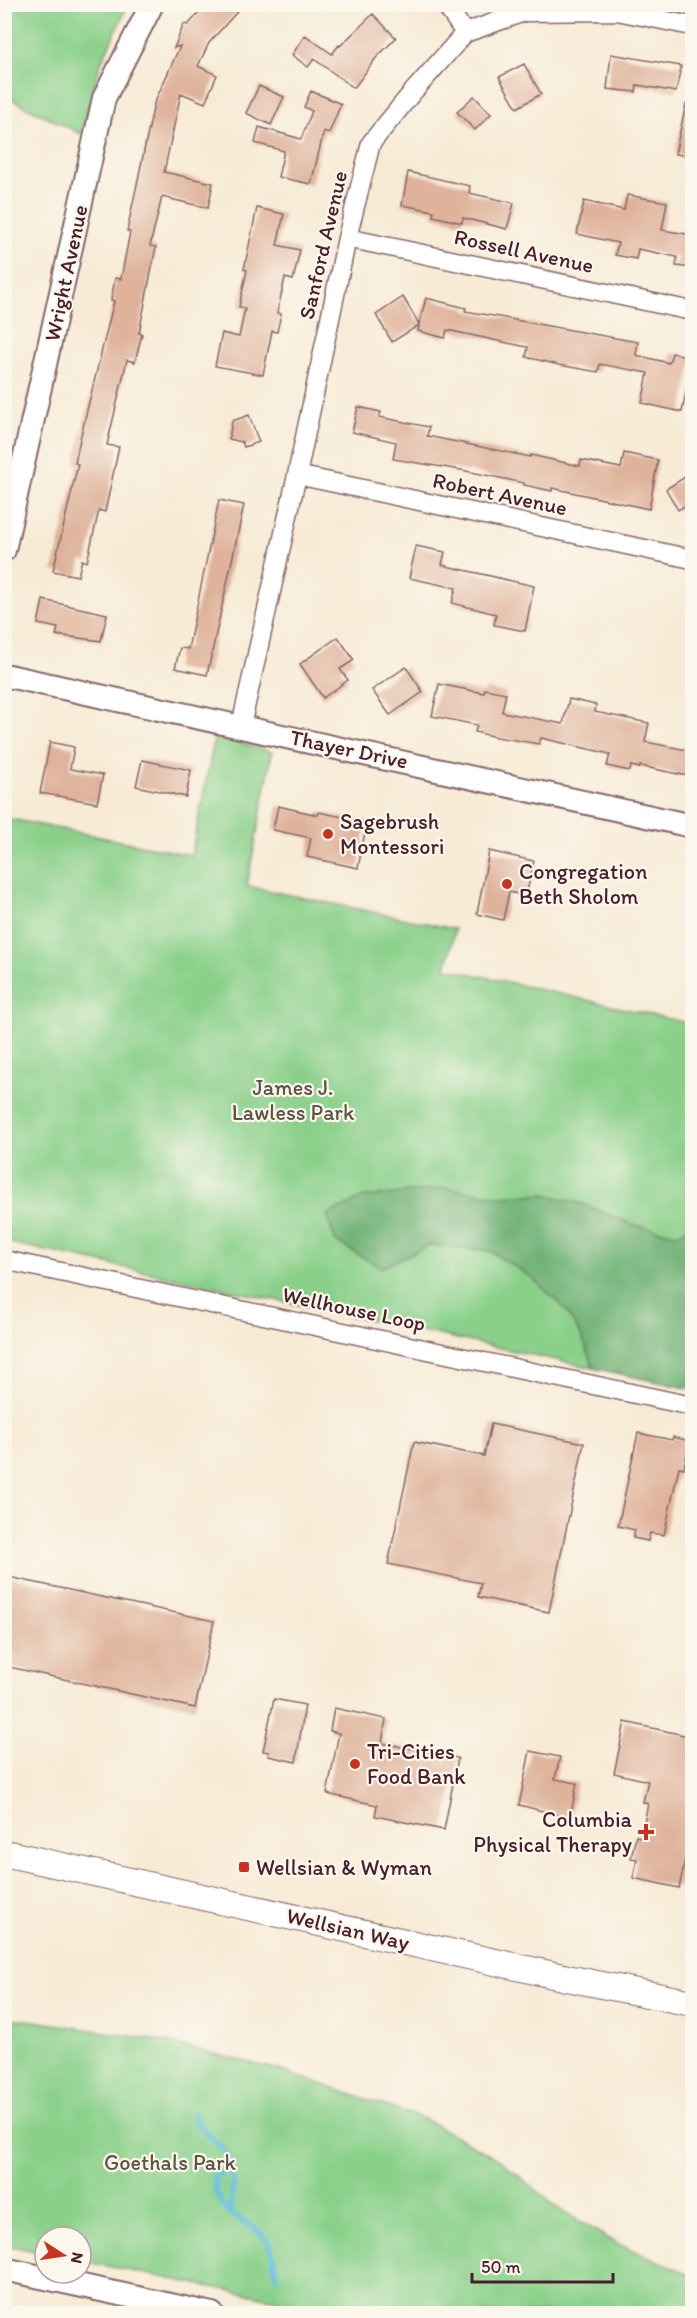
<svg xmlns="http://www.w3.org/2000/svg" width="697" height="2318" font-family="Itim,sans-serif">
<rect width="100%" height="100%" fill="#fbf7ec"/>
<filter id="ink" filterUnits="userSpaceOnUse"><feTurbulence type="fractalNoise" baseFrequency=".0167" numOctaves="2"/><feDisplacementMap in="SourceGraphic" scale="12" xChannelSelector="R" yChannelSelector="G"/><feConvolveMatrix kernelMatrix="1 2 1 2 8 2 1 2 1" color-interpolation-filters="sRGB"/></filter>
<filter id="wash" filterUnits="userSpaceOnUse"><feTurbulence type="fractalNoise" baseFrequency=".008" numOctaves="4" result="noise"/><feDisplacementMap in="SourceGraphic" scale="24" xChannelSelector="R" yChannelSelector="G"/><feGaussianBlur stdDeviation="1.35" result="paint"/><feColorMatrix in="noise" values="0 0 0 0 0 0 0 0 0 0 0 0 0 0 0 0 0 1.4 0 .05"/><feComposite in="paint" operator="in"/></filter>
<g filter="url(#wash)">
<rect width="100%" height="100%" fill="#f7ebd6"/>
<path fill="#8ad08a" stroke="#6a785a" stroke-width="1.5" d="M4,5h124l-28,60 -19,69 -76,-38z
M215,736l57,16 -25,134 208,43 -9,39 246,56v365l-687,-147v-424l186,37z
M5,2018l30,3 126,20 118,29 145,49 77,42 59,49 58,34 74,31v38h-350l-261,-52v-24h-36v16l-40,-8z"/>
<path fill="#6fb276" stroke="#5c6850" stroke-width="1.5" d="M445,1188l55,8 44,-2 36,9 55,22 42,9 15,-8v163l-99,-21 -11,-31 -18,-29 -33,-31 -41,-26 -60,-6 -49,23 -46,-27 -8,-26 37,-18z"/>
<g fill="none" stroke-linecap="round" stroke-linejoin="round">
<path stroke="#5fbddd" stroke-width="6" d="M194,2114c1,2 2,8 3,9 7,10 37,29 32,43 -2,7 -11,7 -15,12 5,46 31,35 53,62 7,10 7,26 10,37
M230,2166l3,16 -3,31"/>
</g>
<g id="blocks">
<path fill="#dfb39b" d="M207,4h37l-35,39 -11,23 19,9 -12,28 -24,-10 -17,79 49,11 -5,25 -46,-11 -12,49 6,1 -17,86 3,1 -7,28 -8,-2 -20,85 12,2 -14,65 -6,-2 -12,52 -5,-2 -4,16 -25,-5 25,-107 -3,-1 5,-24 34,-138 -3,-1 4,-22 6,1 9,-47 -3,-1 27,-127 26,-58 -6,2 10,-24 4,1z
M373,14l23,24 -20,20 -22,30 -40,-29 -6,8 -16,-12 13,-20 27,19 7,-9 1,1z
M611,54l70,12 -5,26 -39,-7 -1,7 -29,-3z
M524,64l17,30 -24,14 -18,-31z
M259,86l25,11 -13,28 -25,-12z
M311,91l30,13 -12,29 -5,-2 -13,53 -33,-7 6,-26 -29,-8 4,-16 42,12 11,-28 -8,-4z
M474,96l17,18 -16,16 -18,-18z
M686,104l7,1v52l-18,-3z
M408,172l62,14 -1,7 45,10 -7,26 -44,-11 -1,5 -29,-7 1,-5 -32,-6z
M627,195l40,7 -5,28 31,5v33l-17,-2 1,-9 -39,-8 -2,10 -21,-4 3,-12 -41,-9 7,-33 40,9z
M257,208l27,6 -7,31 23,5 -7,30 -8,-2 -8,35 4,1 -4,18 -5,-1 -9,44 -48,-9 7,-33 17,4 6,-29 -6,-1 8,-37 -3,-1z
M403,297l16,27 7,-26 40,10 -1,3 173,31 -2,13 33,8 3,-10 21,4 -11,55 -40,-9 6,-30 -48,-9 -2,8 -39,-7 -33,-8 2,-10 -6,-1 -75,-16 -2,8 -27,-7 1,-6 -27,17 -16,-27z
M358,407l23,5 -2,5 50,10 -2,9 103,21 1,-2 49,11 1,-6 40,8 3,-15 34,7 -9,49 -97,-21v3l-28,-6v-2l-63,-13 -68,-11 3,-17 -44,-10z
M249,415l10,27 -15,5 -2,-5 -13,-3 3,-18z
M685,477l8,13v11l-15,9 -12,-21z
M219,500l25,5 -37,170 -32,-7 5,-20 8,1z
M416,546l29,6 -3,13 92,21 -9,45 -31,-6 2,-11 -44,-11 4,-15 -47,-10z
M43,600l64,14 -6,27 -45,-6 2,-7 -20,-4z
M338,637l16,23 -14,9 8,11 -25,18 -23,-34z
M406,667l17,25 -33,23 -18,-25z
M439,684l45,9 1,-4 21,4 -4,19 61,12 6,-25 27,6 -1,7 54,11 -4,19 48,9 -5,25 -48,-10v2l-9,-2 -1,5 -23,-5 3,-12 -69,-16 -2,6 -43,-7 -21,-5 2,-7 -45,-9z
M50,742l24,5 -4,22 33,6 -6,28 -57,-10z
M142,760l49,10 -5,27 -50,-11z
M278,806l40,9 1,-3 48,10 -9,46 -51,-11 4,-19 -38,-8z
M489,851l45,10 -8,35 -17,-4 -6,28 -26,-6z
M491,1424l93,19 -35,169 -71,-15 3,-14 -93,-19 26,-122 70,14z
M638,1433l34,7 1,-3 17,4 -6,27 -5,-1 -15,68 -14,-2 -2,8 -15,-3 2,-8 -17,-4z
M4,1576l210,45 -19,87 -191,-42z
M274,1699l31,6 -9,57 -28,-6 1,-4 -6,-1z
M334,1708l52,11 -4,24 76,15 -14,72 -69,-14 2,-11 -50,-11 12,-61 -9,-2z
M625,1722l68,15v88l-14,63 -46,-10 4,-19 -6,-1 5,-22 5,1 7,-33 -5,-2 5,-21 -34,-8z
M530,1751l30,6 -5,22 22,4 -7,35 -51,-13z"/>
</g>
</g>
<g filter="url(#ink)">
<use href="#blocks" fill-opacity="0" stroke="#876667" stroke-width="1.5"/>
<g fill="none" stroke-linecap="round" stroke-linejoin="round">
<defs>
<path id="minor" d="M445,4l20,29
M347,238l345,73
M297,475l395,84
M241,726l56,-251 50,-237 24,-95 40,-49 54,-61 59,-21 93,-1 75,15
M4,1260l688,146"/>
<path id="tertiary" d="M4,550l100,-452 48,-94
M4,675l688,151
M4,2269l208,45"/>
<path id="secondary" d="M4,1853l563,125 125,25"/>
</defs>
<use href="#minor" stroke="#876667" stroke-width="21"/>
<use href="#tertiary" stroke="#876667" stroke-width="26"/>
<use href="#secondary" stroke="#876667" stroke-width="28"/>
<use href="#minor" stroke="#fff" stroke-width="18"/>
<use href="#tertiary" stroke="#fff" stroke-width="22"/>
<use href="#secondary" stroke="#fff" stroke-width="26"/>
</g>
</g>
<g fill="#c8321e" stroke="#fbf7ec" stroke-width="2">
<circle cx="328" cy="834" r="6"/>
<circle cx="507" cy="884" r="6"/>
<circle cx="355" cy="1764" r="6"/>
<path d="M643 1823h6v6h6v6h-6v6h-6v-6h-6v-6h6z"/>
<rect x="238" y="1861" width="12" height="12" rx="3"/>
</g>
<g text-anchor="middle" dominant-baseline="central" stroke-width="4.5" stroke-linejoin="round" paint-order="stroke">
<g font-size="22" fill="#4a1f2b" stroke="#fbf7ec">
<text transform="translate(323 245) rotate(-77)">Sanford Avenue</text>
<text transform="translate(524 251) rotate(12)">Rossell Avenue</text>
<text transform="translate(66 273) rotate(-78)">Wright Avenue</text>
<text transform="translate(500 494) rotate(12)">Robert Avenue</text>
<text transform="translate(349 749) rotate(12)">Thayer Drive</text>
<text transform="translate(354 1309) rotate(12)">Wellhouse Loop</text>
<text transform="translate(348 1929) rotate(13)">Wellsian Way</text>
</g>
<g font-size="22" fill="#4a1f2b" stroke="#fbf7ec" text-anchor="start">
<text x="340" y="821">Sagebrush<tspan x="340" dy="25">Montessori</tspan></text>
<text x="519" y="871">Congregation<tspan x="519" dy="25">Beth Sholom</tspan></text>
<text x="367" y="1751">Tri-Cities<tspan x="367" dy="25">Food Bank</tspan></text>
<text x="632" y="1819" text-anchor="end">Columbia<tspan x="632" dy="25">Physical Therapy</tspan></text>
<text x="256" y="1867">Wellsian &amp; Wyman</text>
</g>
<g font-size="22" fill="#5d5448" stroke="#fbf7ec">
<text x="293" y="1087">James J.<tspan x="293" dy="25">Lawless Park</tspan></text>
<text x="170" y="2162">Goethals Park</text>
</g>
</g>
<rect width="697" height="2318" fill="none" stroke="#fbf7ec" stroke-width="24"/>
<g transform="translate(63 2255) rotate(102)"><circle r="28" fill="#fbf7ec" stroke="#b4a19f" stroke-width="1.5"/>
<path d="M0-4.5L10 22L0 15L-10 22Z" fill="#c8321e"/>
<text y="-9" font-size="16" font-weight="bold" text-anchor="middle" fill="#4a1f2b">N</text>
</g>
<path d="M472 2273v9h141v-9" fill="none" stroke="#4a1f2b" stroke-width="3"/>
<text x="481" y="2273" font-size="18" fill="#4a1f2b" stroke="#fbf7ec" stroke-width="4.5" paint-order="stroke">50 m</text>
</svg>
